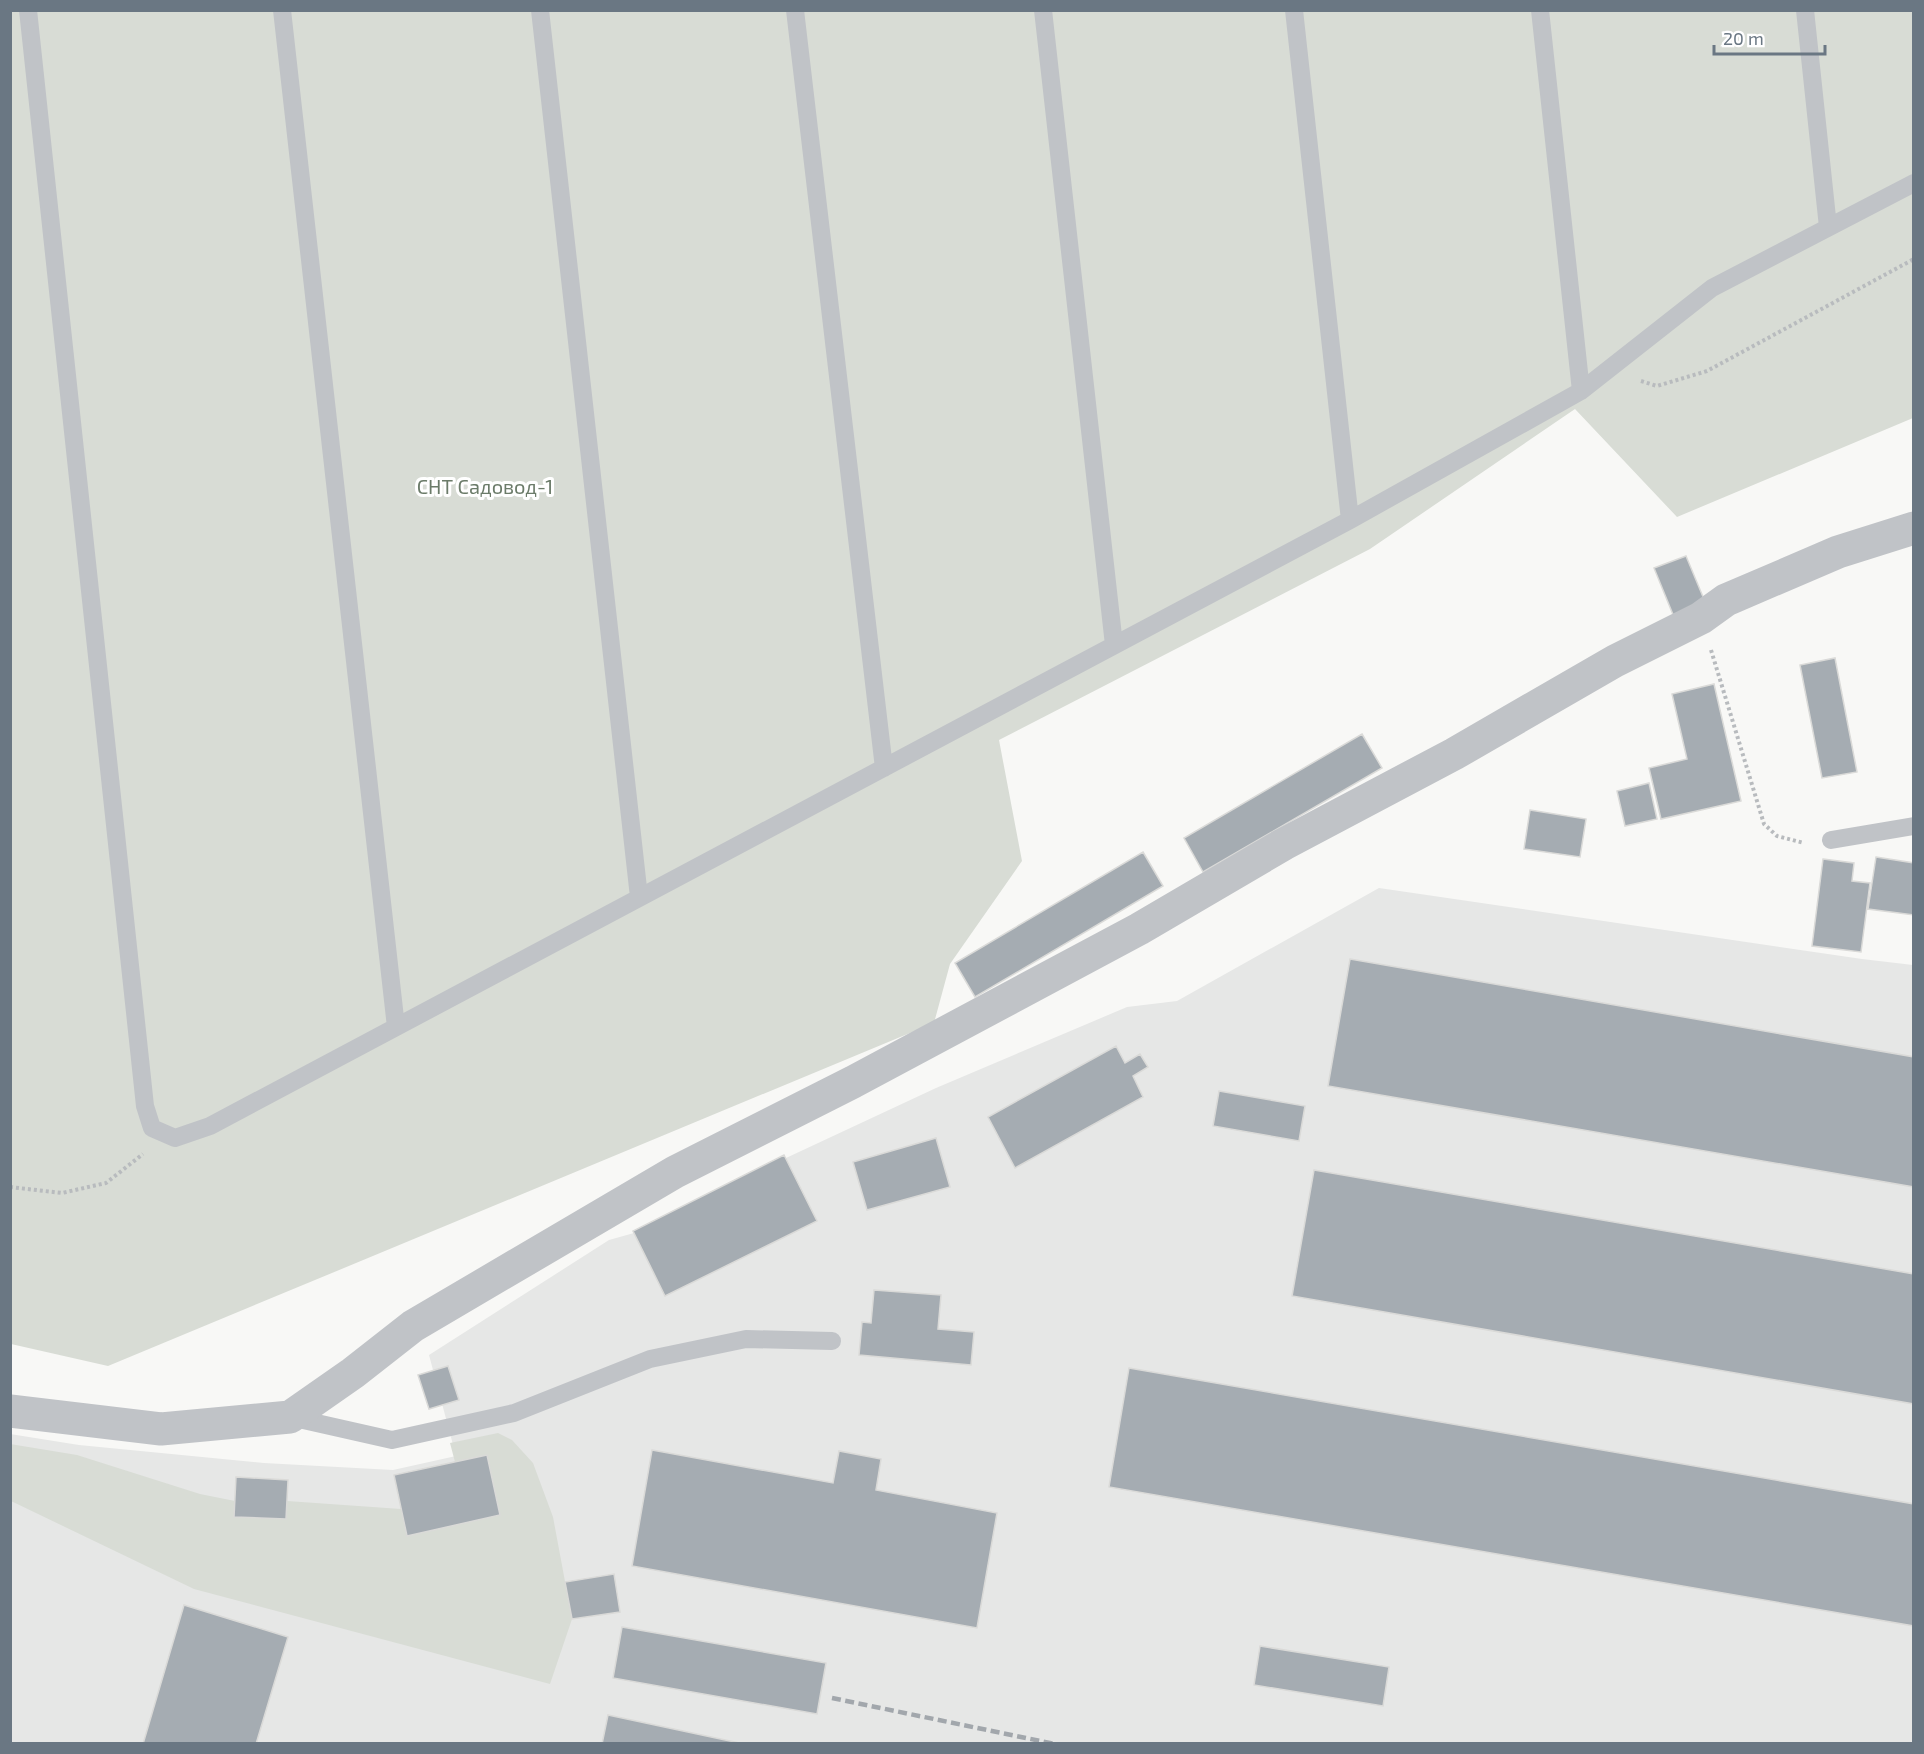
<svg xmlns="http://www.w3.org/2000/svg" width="1924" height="1754" font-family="'Exo 2',sans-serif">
<rect width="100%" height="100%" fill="#f8f8f6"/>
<path fill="#e6e7e6" d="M1379,888l483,71 51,6v778h-1902l-1,-309 69,11 185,18 129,7 63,-14 -27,-101 180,-115 25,-7 152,-75 150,-70 191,-81 50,-6z"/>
<path fill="#d8dcd5" d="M11,11h1902v407l-236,99 -102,-108 -205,140 -371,191 23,121 -72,103 -16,59 -826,343 -97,-22z
M498,1433l14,7 21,23 20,54 19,102 -22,65 -356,-95 -183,-88 -1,-57 67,11 123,39 35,7 -1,16 52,2 1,-18 114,8 7,27 92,-21 -13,-60 -32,7 -5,-19z"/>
<path fill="#a5acb2" stroke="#dadad8" stroke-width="1.5" d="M1686,556l20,48 -32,13 -20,-49z
M1835,658l22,114 -35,6 -22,-113z
M1714,684l27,117 -80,18 -12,-51 38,-9 -15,-65z
M1362,734l20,34 -179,104 -19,-34z
M1649,783l8,36 -32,7 -8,-35z
M1530,810l56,9 -6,38 -56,-8z
M1143,852l20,34 -188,111 -20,-34z
M1876,857l38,6v52l-46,-6z
M1823,859l31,4 -2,18 18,2 -9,69 -49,-6z
M1350,959l564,98v130l-586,-101z
M1116,1046l9,17 15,-9 8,13 -15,9 10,21 -128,71 -27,-51z
M1219,1091l86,15 -6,35 -86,-15z
M936,1138l14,49 -83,23 -14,-48z
M784,1155l33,66 -152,75 -32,-65z
M1314,1170l600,104v130l-622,-108z
M874,1290l67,5 -3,34 36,3 -3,33 -112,-10 3,-33 9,1z
M448,1366l11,34 -30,9 -11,-34z
M1129,1368l785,136v122l-805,-139z
M652,1450l181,33 6,-32 42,8 -5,31 121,23 -20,115 -345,-62z
M487,1455l13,60 -93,21 -13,-61z
M236,1477l52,3 -2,39 -52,-2z
M614,1574l6,38 -48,7 -7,-37z
M184,1605l104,32 -32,107h-113z
M622,1627l204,36 -9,51 -204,-36z
M1260,1646l129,21 -6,39 -129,-21z
M608,1715l136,29h-142z"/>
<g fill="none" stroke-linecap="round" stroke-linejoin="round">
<path stroke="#b8bbbe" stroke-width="4" stroke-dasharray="3 3" stroke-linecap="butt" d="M1641,381l16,5 50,-15 207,-112
M1711,650l53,174 13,12 27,7
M10,1187l52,6 44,-10 37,-29"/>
<path stroke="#c0c3c7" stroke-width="18" d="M28,10l117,1096 7,22 23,10 35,-12 1140,-606 231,-129 131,-103 202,-105
M282,10l114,1017
M540,10l99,887
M795,10l89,758
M1043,10l71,635
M1294,10l56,510
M1540,10l41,381
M1805,10l23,217
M1831,840l83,-14
M290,1417l102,23 122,-27 136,-54 96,-20 86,2"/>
<path stroke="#c0c3c7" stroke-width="33" d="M10,1411l151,18 129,-12 63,-44 60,-47 262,-154 178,-90 286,-153 145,-85 170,-90 161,-93 86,-43 25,-18 112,-48 76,-24"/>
<path stroke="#a2a7ac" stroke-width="4.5" stroke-dasharray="9 4.5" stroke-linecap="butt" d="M832,1698l223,46"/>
</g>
<g text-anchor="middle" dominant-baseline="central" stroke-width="6" stroke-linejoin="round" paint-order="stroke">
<g font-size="20" fill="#6b7b69" stroke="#fff">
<text x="485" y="486">СНТ Садовод-1</text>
</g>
</g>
<rect width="1924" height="1754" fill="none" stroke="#6a7783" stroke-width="24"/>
<path d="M1714 45v9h111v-9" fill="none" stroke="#6a7783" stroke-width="3"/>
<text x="1723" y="45" font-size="18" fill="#6a7783" stroke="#ffffff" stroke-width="4.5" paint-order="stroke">20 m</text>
</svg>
